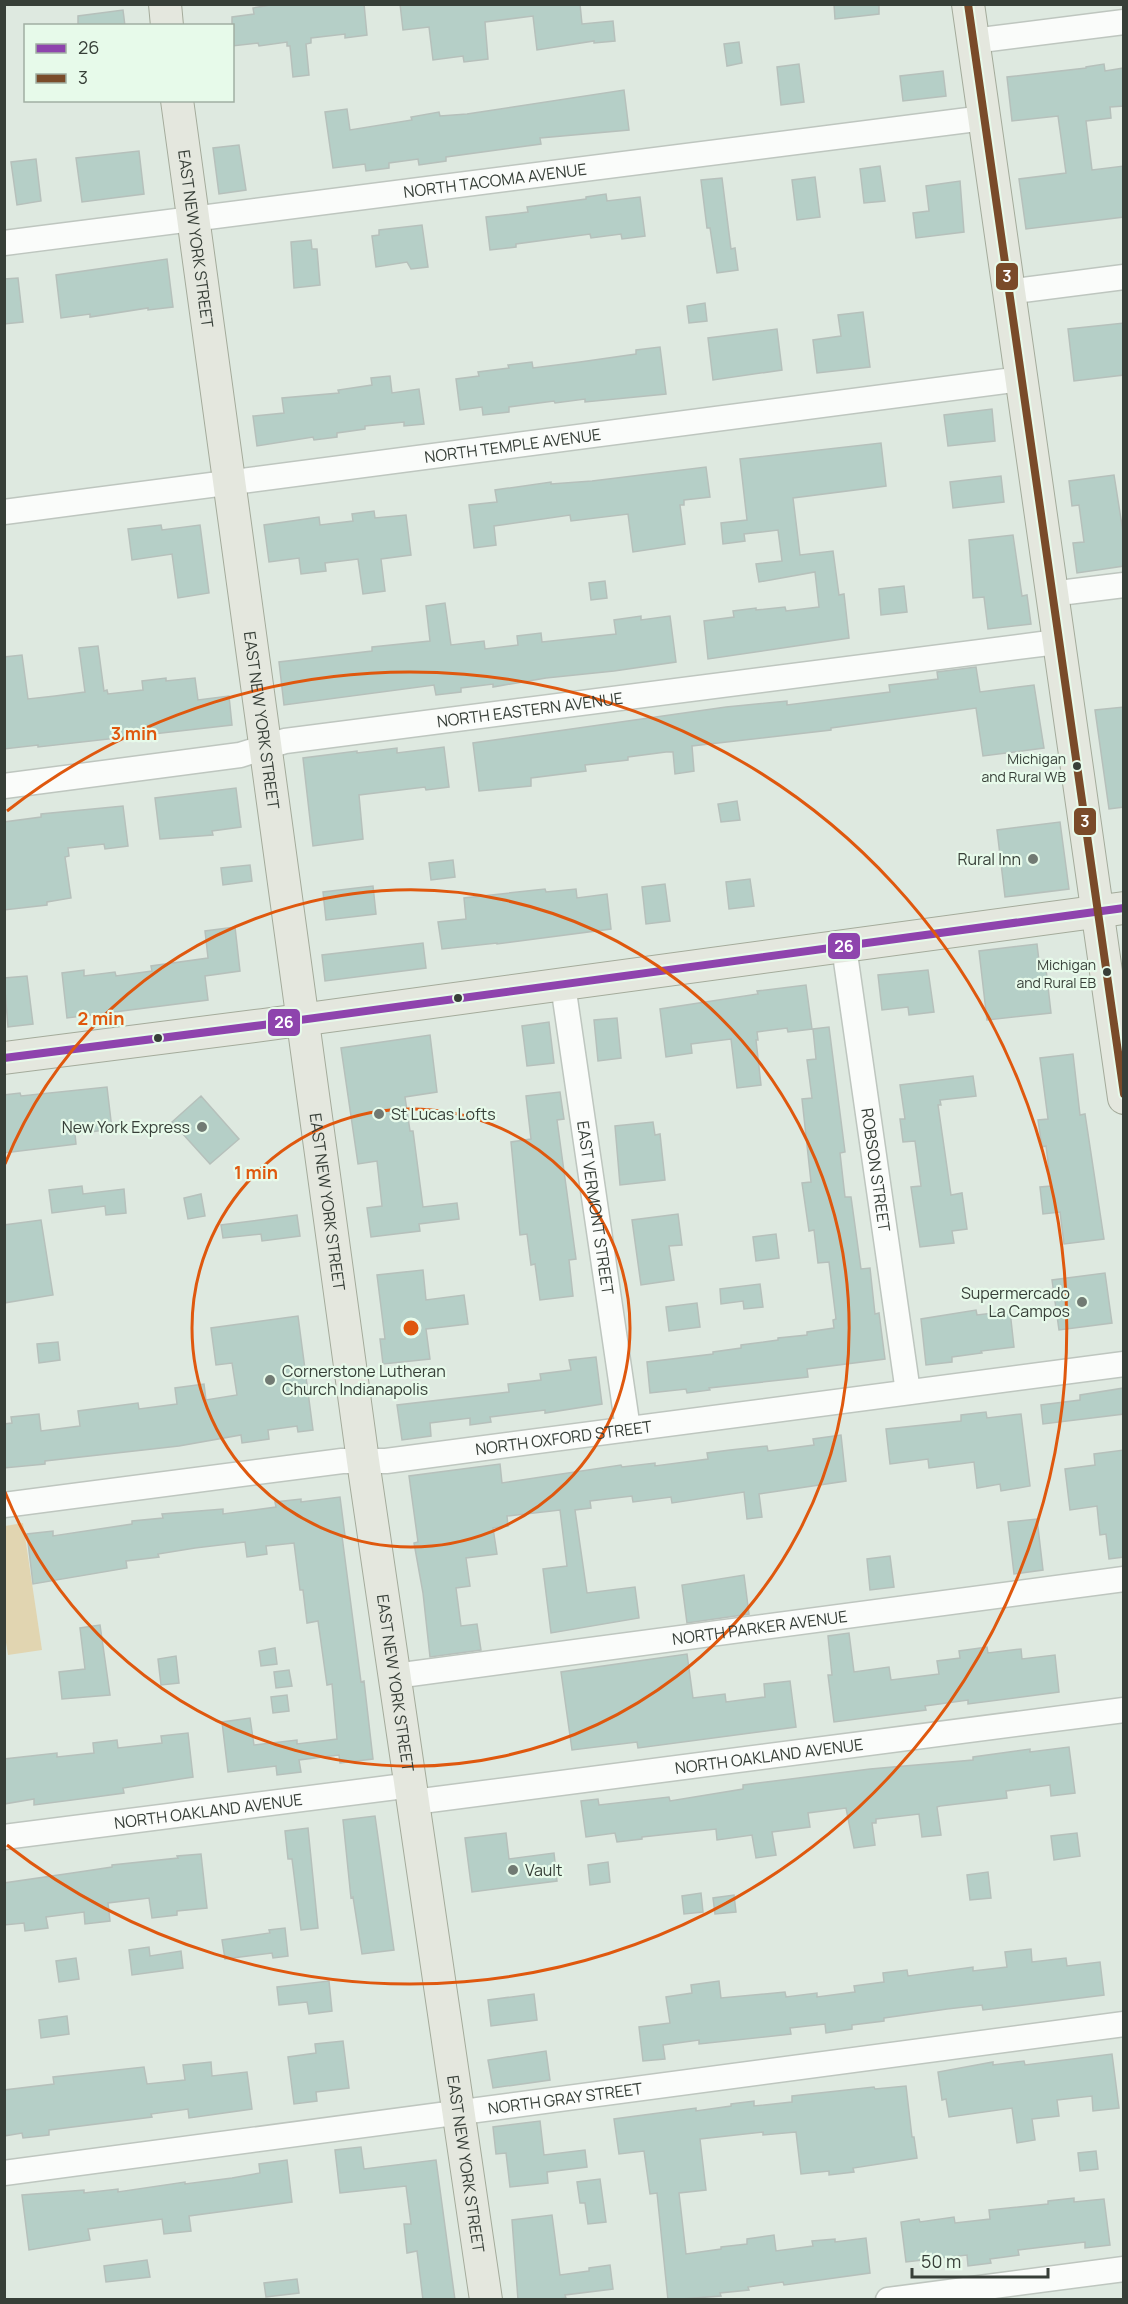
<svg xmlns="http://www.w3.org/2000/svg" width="1128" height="2304" font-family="Manrope,sans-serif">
<rect width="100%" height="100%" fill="#dee9e0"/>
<path fill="#e1d5b1" d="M23,1523l19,127 -34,5 -4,-25 1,-104z"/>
<path fill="#b5cfc7" stroke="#b6c0bb" stroke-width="1.5" d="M276,4h88l3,31 -22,3v-4l-34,4v5l-5,1 3,31 -16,2 -3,-31h-3v-4l-28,4 -1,-3 -26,3v-29l22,-3 -1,-6z
M400,4h180l2,20 31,-3 2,20 -21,2v-2l-57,9 -4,-34 -48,6 3,37 -24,3 -1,-6 -30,4 -4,-33 -26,3z
M834,4h45v10l-44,5z
M123,10l2,16h-47v-10z
M739,42l3,21 -15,3 -3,-22z
M799,64l5,38 -23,3 -4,-38z
M1104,64l1,7 19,-3v38l-14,1 1,11 -25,3 6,49 32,-4v51l-98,12 -7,-50 47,-6 -8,-57 -46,5 -5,-44 79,-9v-1z
M943,71l3,25 -43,5 -3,-25z
M624,90l5,40 -89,8 1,6 -95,13v4l-27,4 -1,-6 -29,4v5l-23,3 -1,-7 -32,4 -8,-56 22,-3 3,21 62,-10 -1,-3 28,-5 1,4 27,-2z
M239,145l7,45 -27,4 -6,-46z
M139,151l5,43 -62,8 -6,-44z
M36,159l5,42 -24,4 -6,-43z
M880,166l5,35 -21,2 -4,-34z
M815,177l5,40 -23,3 -5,-40z
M722,178l9,71 4,-1 3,22 -21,3 -7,-45h-3l-6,-48z
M960,181l4,51 -48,6 -3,-25 16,-2 -3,-25z
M606,194l1,7 33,-4 5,39 -23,3 -1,-5 -30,4 -1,-4 -74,10v3l-26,3 -4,-33 42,-5 -1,-5 59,-8v-2z
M422,225l6,42 -17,2 -4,-7 -31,5 -4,-31 7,-1v-5z
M311,240l1,9h5l3,36 -26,3 -3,-46z
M167,259l6,48 -25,3v-2l-58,9v-3l-29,4 -5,-43z
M18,278l5,44 -19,2v-45z
M705,303l2,18 -18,2 -2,-17z
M863,312l7,55 -53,6 -4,-33 28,-4 -3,-21z
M1124,323v52l-50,6 -6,-52z
M777,329l5,41 -69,10 -5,-42z
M660,347l6,47 -81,8v-3l-30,4 -1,-2 -45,6v5l-26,3 -1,-8 -22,3 -4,-31 23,-3 -1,-4 31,-4 -1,-3 24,-3 1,6 47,-6 56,-8v-4z
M390,376l2,17 27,-4 5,35 -20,2v-4l-39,4v3l-28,4v4l-23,3 -1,-3 -56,9 -4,-30 31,-3 -2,-15 57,-5 -1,-3 34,-5 -1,-7z
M992,409l3,32 -47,5 -4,-31z
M881,443l5,43 -93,12 7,57 33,-4 6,44 5,-1 5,44 -141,21 -4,-38 30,-4 -1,-6 23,-3v2l29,-3 1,4 33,-4 -4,-35 -56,10 -3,-18 26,-3 -4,-31 -34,4 1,7 -22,3 -2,-21 26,-3 -7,-61z
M706,467l4,30 -26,3v5h-4l5,39 -52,8 -5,-38 -57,7 -1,-6 -76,11 2,19 -22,3 -5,-43 28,-3 -2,-12 56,-8v2l41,-3z
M1114,475l10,63v28l-47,7 -4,-30 11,-1 -5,-37 -7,1 -3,-25z
M1001,476l3,26 -51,6 -3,-26z
M374,511l1,7 31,-3 5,40 -30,4 4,32 -22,3 -5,-35 -33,4 1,8 -25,3 -2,-16 -30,4 -5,-37 55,-8 1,8 33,-4 -1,-7z
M161,525l1,5 38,-5 9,68 -31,5 -6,-44 -40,6 -4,-31z
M1013,535l9,61 5,-1 4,29 -43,5 -4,-32 -11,1 -4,-58z
M605,581l2,17 -16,2 -2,-17z
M904,586l3,26 -26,3 -2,-26z
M445,603l6,42 33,-4 1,8 33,-4 -1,-9 24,-3 1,9 74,-8 -2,-14 27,-4v4l29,-4 6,46 -62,9 -68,7 -53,9v-3l-32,4v4l-25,3 -2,-10 -150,20 -5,-43 93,-11v-4l58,-6 -4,-35z
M98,646l6,45 3,-1 1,4 35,-4 -1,-9 24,-3v3l29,-3 3,22 31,-4 3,29 -194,22v-2l-34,4v-92l18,-2 6,44 27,-3 30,-4 -6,-44z
M976,667l4,25 54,-7 10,63 -61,8 -7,-48 -145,20v2l-139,16 2,25 -19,3 -2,-22h-7l-38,5v3l-43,5 1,6 -55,7v8l-52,5 -6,-48 253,-36 61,-6v4l103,-13 -1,-7 49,-6 -1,-7z
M1124,707v100l-15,2 -14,-99z
M444,747l5,40 -23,3 -1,-3 -66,8 4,44 -50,7 -10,-88 54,-7v2l40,-5v5z
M236,788l5,39 -29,4 1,4 -53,4 -5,-41z
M737,801l3,19 -19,2 -3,-18z
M123,806l5,40 -23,3 -1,-5 -36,4 1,8 -4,1 6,41 -24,4v3l-43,5v-88l37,-5v-3z
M1060,822l9,67 -64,8 -8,-67z
M453,860l2,17 -24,3 -2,-17z
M250,865l2,16 -29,4 -2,-17z
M750,879l4,27 -25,3 -3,-27z
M665,884l5,37 -24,3 -4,-37z
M373,886l3,28 -50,6 -3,-28z
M545,889l1,3 30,-3 1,9 30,-4 4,35 -114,15v-1l-55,6 -4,-27 28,-3 -2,-21z
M235,927l5,44 -35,5 3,24 -141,18 -5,-45 22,-3v6l31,-4 1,4 36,-5 -1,-5 57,-8 -3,-27z
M423,943l3,25 -101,13 -3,-26z
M1037,944l2,17 6,-1 6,53 -64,7 -8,-69z
M928,970l6,42 -25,3 -1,-8 -26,3 -4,-35z
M27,976l6,48 -25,3 -4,-49z
M806,985l6,44 -24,3 -1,-4 -30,4 1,8h-2l5,45 -24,3 -6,-49 -40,5 1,9 -26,4 -6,-48 98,-15 -1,-3z
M617,1018l4,40 -23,3 -4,-41z
M549,1022l5,41 -27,3 -5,-40z
M829,1027l16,125 -5,1 5,44h6l10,72 9,-1 5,46 4,-1 6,46 -78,10 1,8 -99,11 1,2 -23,3 -1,-4 -36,4 -3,-31 66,-8v-2l28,-4v-3l37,-5v-2l29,-3v-3l27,-4 -1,-8 3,-1 -7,-57 -11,1 -4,-33 -5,1 -7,-48 9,-1 -9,-83 10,-1 -5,-38 9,-1 -3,-30z
M430,1035l7,57 -32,5 5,34h3l10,76 34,-4 2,16 -40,5 1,7 -49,6 -4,-29 15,-2 -5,-45 -19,3 -17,-116z
M1073,1054l7,61 5,-1 19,125 -40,5 -4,-32 -17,2 -3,-27 11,-1 -5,-40 -4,1 -4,-27 10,-1 -8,-61z
M973,1076l3,20 -36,4 1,5h-3l13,90 11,-2 5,36 -15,2 2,12 -34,4 -9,-60 10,-1 -6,-45 -12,1 -3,-23h5l-5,-34z
M107,1087l5,42 -37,5 1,10 -72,9v-58l16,-2 1,3z
M560,1092l4,27 -7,1 19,139 -7,1 4,36 -33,4 -5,-36 -4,1 -4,-31 -7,1 -9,-93 20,-3 -5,-43z
M201,1096l38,43 -29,25 -38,-42z
M653,1122l2,13 5,-1 5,46 -45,5 -5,-59z
M82,1186l1,8 41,-5 2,24 -20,2 -1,-9 -53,7 -3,-23z
M201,1194l4,22 -17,3 -4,-21z
M678,1214l4,31 -13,1 5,34 -33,5 -9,-65z
M297,1215l3,21 -38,5 -1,-7 -38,4 -2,-13z
M41,1220l12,75 -49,8v-78z
M776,1234l3,24 -23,3 -3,-24z
M423,1270l3,30 38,-5 4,29 -42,5 4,30 -47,5 -3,-25h5l-8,-64z
M1105,1273l7,50 -53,7 -7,-50z
M760,1284l3,23 -19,2 -1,-8 -22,3 -1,-15z
M697,1303l3,24 -31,4 -3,-24z
M976,1310l1,5 33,-4 4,36 -33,4 1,2 -30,4v5l-26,3 -5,-46z
M298,1316l15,114 -15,2 -1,-6 -29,4 1,9 -27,4 -1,-8 -62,11 -134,15v3l-41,4v-44l8,-1 -1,-6 28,-3 2,17 39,-5 -2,-15 60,-8 1,6 38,-5 -2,-16 29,-4 2,16 31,-5 -5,-32 -16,2 -5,-37z
M58,1342l2,18 -21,3 -2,-19z
M596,1357l6,47 -57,9v-3l-55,7 1,5 -21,3v-7l-40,5 1,13 -29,4 -5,-35 112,-13 -1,-8 33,-4 -1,-6 31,-4 -2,-10z
M1124,1388v26l-81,10 -2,-19 39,-5v-5z
M986,1412l1,6 34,-4 9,72 -29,5 -1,-7 -23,4 -3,-26 -45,6 -1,-9 -38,5 -4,-35 75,-8v-6z
M841,1435l5,46 -87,13 3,23 -15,2 -3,-27 -72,11 -1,-6 -38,5 -1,-6 -42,5 1,7 -16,2 12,83 48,-6 4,31 -88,15 -8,-64 24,-3 -7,-56 -53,6 1,10 -15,2 4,26 -31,4 4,28 -14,2 5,38 16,-2 4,26 -51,7 -7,-64 -9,-50 4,-1 -9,-66 91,-12 2,19 119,-18 1,2 33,-4v3l53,-7 -1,-6 23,-3 37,-4 1,5 46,-6 -1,-6z
M1124,1450v107l-15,2 -3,-25 -6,1 -3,-29 -27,4 -5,-41 30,-4 -1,-11z
M340,1497l5,39h-3l19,146 3,-1 9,78 -33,4 -1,-8 -40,5 2,12 -24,3 -1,-9 -48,6 -6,-50 28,-4 4,27 43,-5v4l40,-5 -5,-55 -5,1 -9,-64 -11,2 -4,-33h-3l-6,-47 -28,3 1,8 -20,3 -2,-15 -50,6 -37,6 1,3 -33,4 1,7 -94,16 -6,-50 26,-3v5l79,-12v-3l31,-3 -1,-4 61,-5v5l53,-7 -1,-5 26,-3v3z
M1037,1519l6,51 -29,4 -6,-52z
M890,1556l4,31 -24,3 -3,-31z
M744,1575l5,39 -62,9 -5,-38z
M100,1625l10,70 -48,4 -3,-27 26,-3 -5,-41z
M849,1633l5,39 35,-5 2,13 48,-6 -2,-13 23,-3 -1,-7 28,-4 1,6 33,-4 1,10 33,-4 4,37 -91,12v-4l-43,6 1,4 -92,12 -6,-47h4l-4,-39z
M275,1648l2,16 -16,2 -2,-15z
M687,1654l6,44 32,-4 1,8 39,-5 -1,-13 26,-3 6,46 -158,21 -1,-6 -65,8 -11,-78z
M176,1656l3,27 -18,2 -3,-26z
M289,1670l3,16 -16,2 -2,-16z
M287,1695l2,16 -16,2 -2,-16z
M188,1733l5,44 -70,11 1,5 -29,4 -61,8v-6l-30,5v-45l53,-6v4l37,-4 -1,-10 24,-3 1,8 44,-5 -1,-7z
M1069,1747l6,46 -24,3 -1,-11 -44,6 1,7 -67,8 -3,1 4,28 -19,2 -3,-23 -43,5v4h-4l3,22 -21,3 -8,-40 -38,5 2,14 -38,5 4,23 -20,3 -4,-23 -35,5 -1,-11 -74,8v2l-25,3 -2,-9 -29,4 -5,-36 17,-2 1,6 70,-8 1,4 73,-12v-4l127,-16 103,-9v-3l57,-8v3z
M375,1816l19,134 -32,4 -9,-57 -2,1 -8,-78z
M308,1828l10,100 -17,2 -9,-71h-4l-3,-28z
M506,1833l3,26 45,-6 3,28 -85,11 -7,-54z
M1077,1833l3,23 -26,4 -3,-24z
M201,1854l6,54 -30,3v4l-25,3 -3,-20 -41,5 2,18 -25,3 -1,-12 -38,5 2,11 -23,3 -1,-8 -20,2v-42l75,-11 33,-5v-2l66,-7 -1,-2z
M608,1862l2,20 -20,3 -2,-20z
M988,1872l3,26 -21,2 -3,-25z
M701,1893l2,19 -19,2 -2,-18z
M734,1895l2,17 -21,2 -2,-16z
M285,1928l3,28 -15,2 -1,-5 -47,6 -3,-19 48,-7 -1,-3z
M149,1947l1,9 31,-5 2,17 -51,7 -3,-25z
M1031,1949l1,13 34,-4 1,8 33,-4 4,33 -121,15 -1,-5 -35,4 -63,9v3l-32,4v4l-26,4 -1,-9 -35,4 1,6 -92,10v-4l-36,5 2,14 -22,2 -4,-34 31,-4 -4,-26 26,-4 -1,-8 28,-4 2,17 64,-6 1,5 31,-4v4l38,-5 -1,-6 30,-4 -1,-9 24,-3 1,6 65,-9v4l34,-4 -2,-15z
M76,1958l3,21 -20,3 -3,-21z
M329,1981l3,30 -23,3 -2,-12 -28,3 -2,-18z
M534,1994l3,26 -46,6 -3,-26z
M67,2016l2,18 -28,4 -2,-18z
M343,2041l6,47 -33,4 1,9 -23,3 -6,-47 28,-4 -1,-9z
M546,2051l4,29 -57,8 -5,-28z
M1112,2054l7,54 -26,3 -1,-15 -35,4 2,16 -27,3 3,21 -18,3 -5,-35 -63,9 -3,-18 -4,1 -4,-28 55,-10v3l31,-4 1,4z
M211,2062l1,14 35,-4 5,37 -63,9 -1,-9 -37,5 1,3 -103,13v5l-26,3 -1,-5 -18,3v-46l50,-6 -1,-7 91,-10 3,17 38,-4 -2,-15z
M906,2086l6,51h2l3,21 -64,10 1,4 -25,3v-4l-28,3 -5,-42 -33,3v-3l-63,7 6,51 -27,3 7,61 35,-5v-2l26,-3v-5l27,-4 2,16 37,-5 -1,-5 23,-2v3l31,-4 4,35 -86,12 -1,-3 -35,5 1,3 -29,3 1,3 -53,4 -11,-107 -7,1 -6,-43 -25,3 -5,-35 82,-11v3l35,-5v-2l23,-3v5l38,-4v-6l82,-9 1,2z
M540,2121l4,34 41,-5 2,17 -40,5 1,11 -38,4 -4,-34 -10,1 -3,-27z
M361,2147l3,22 72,-9 19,140h-32l-6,-49 -10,2 -3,-29h7l-5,-38 -66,7 -5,-43z
M1096,2151l2,18 -18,2 -2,-18z
M287,2160l5,42 -103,14 2,15 -27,3 -2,-15 -74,10 2,11 -61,10 -7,-55 62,-5v3l34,-4v3l67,-10v2l47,-6 28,-5 -1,-9z
M600,2179l6,43 -18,2 -3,-21h-5l-3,-21z
M1074,2198v4l30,-3 6,46 -25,3v-6l-67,8 1,5 -29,4 1,4 -23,3 -1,-11 -61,7 -5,-40 18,-3 1,3 34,-5 1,6 35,-4 -1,-9 59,-6v-3z
M552,2215l8,60 29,-4v-3l21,-3 3,24 -48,6 1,3 -16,2h-32l-6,-80z
M147,2260l3,17 -44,5 -2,-16z
M297,2279l2,14 -33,4 -2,-14z"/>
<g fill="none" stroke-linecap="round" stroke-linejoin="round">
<defs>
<g id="minor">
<path d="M973,41l151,-19"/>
<path id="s1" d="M4,243l980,-125"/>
<path d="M1008,292l116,-15"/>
<path id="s2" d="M4,512l1017,-133"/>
<path d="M1051,594l73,-9"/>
<path id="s3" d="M4,786l236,-31 45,-14 772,-99"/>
<path id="s4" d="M844,947l64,445"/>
<path id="s5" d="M563,985l65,444"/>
<path id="s6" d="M4,1505l338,-44h44l738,-97"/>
<path id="s7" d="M395,1676l729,-97"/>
<path id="s8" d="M414,1802l710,-92"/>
<path id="s9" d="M4,1837l408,-52"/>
<path id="s10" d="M4,2173l1120,-149"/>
<path d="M888,2300l236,-31"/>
</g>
<g id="major">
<path d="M165,4l2,22"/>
<path d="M968,4l156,1094"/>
<path id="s11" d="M177,100l186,1361 123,839"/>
<path d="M4,1058l259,-33 861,-117"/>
</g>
</defs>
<use href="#minor" stroke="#bec6bf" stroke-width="27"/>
<use href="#major" stroke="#a4ab9b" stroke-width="34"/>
<use href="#minor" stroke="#fafcfa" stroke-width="24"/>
<use href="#major" stroke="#e4e7de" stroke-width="32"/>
<defs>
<path id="bus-1" d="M4,1058l259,-33 861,-117"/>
<path id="bus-2" d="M968,4l156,1090"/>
</defs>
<use href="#bus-1" stroke="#e7faea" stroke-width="12"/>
<use href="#bus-2" stroke="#e7faea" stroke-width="12"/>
<use href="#bus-1" stroke="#8e44ad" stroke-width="8"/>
<use href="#bus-2" stroke="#7a4b2a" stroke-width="8"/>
</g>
<g fill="none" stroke="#df580e" stroke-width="3">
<circle cx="411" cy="1328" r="219"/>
<path d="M5 1164A438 438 0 1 1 5 1492"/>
<path d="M7 811A656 656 0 1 1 7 1845"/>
</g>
<g fill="#373f38" stroke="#e7faea" stroke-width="2">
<circle cx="1077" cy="766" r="5"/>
<circle cx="1107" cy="972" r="5"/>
<circle cx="458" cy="998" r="5"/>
<circle cx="158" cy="1038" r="5"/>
</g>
<g fill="#717a73" stroke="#e7faea" stroke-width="2">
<circle cx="1033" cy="859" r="6"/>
<circle cx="379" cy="1114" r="6"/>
<circle cx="202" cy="1127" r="6"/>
<circle cx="1082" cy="1302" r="6"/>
<circle cx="270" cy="1380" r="6"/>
<circle cx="513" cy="1870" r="6"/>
</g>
<g text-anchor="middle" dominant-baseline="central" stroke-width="4.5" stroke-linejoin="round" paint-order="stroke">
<g font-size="14" fill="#373f38" stroke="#e7faea" text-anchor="end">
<text x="1066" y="758">Michigan<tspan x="1066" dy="18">and Rural WB</tspan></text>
<text x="1096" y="964">Michigan<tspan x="1096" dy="18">and Rural EB</tspan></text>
</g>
<g font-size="16" fill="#373f38" stroke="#e7faea">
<text stroke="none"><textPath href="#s1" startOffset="495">NORTH TACOMA AVENUE</textPath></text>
<text stroke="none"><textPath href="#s11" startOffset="140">EAST NEW YORK STREET</textPath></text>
<text stroke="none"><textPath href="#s2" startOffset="513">NORTH TEMPLE AVENUE</textPath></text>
<text stroke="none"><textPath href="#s3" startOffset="532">NORTH EASTERN AVENUE</textPath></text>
<text stroke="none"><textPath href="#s11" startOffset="626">EAST NEW YORK STREET</textPath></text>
<text stroke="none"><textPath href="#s4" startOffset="225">ROBSON STREET</textPath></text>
<text stroke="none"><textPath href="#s11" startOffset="1112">EAST NEW YORK STREET</textPath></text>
<text stroke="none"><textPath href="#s5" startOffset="225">EAST VERMONT STREET</textPath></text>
<text stroke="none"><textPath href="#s6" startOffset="564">NORTH OXFORD STREET</textPath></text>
<text stroke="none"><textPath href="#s7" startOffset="368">NORTH PARKER AVENUE</textPath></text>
<text stroke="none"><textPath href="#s11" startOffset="1598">EAST NEW YORK STREET</textPath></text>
<text stroke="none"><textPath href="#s8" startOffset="358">NORTH OAKLAND AVENUE</textPath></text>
<text stroke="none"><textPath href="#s9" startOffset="206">NORTH OAKLAND AVENUE</textPath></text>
<text stroke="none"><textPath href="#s10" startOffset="566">NORTH GRAY STREET</textPath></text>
<text stroke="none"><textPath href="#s11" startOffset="2084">EAST NEW YORK STREET</textPath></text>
</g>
<g font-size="16" fill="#373f38" stroke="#e7faea" text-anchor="end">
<text x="1021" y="859">Rural Inn</text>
<text x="391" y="1114" text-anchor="start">St Lucas Lofts</text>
<text x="190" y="1127">New York Express</text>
<text x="1070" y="1293">Supermercado<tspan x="1070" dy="18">La Campos</tspan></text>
<text x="282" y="1371" text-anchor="start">Cornerstone Lutheran<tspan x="282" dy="18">Church Indianapolis</tspan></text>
<text x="525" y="1870" text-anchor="start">Vault</text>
</g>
</g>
<circle cx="411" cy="1328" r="9" fill="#df580e" stroke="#e7faea" stroke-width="3"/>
<g font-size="18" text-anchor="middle" font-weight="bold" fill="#df580e" stroke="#e7faea" stroke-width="4.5" stroke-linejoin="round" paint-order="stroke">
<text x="134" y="740">3 min</text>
<text x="101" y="1025">2 min</text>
<text x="256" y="1179">1 min</text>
</g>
<g stroke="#e7faea" stroke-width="2">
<rect x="995" y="262" width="24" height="29" rx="6" fill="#7a4b2a"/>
<rect x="1073" y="807" width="24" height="29" rx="6" fill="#7a4b2a"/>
<rect x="827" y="932" width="34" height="28" rx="6" fill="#8e44ad"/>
<rect x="267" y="1008" width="34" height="29" rx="6" fill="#8e44ad"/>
</g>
<g font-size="16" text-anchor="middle" font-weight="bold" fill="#fff">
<text x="1007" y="282">3</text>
<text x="1085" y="827">3</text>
<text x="844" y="952">26</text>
<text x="284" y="1028">26</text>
</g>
<rect width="1128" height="2304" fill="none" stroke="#373f38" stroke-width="12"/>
<rect x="24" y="24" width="210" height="78" fill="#e7faea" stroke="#a1afa3" stroke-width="1.5"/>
<rect x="36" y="44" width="30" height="9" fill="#8e44ad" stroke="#a1afa3" stroke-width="1.5"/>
<text x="78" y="54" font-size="18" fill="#373f38">26</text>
<rect x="36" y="74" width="30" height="9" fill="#7a4b2a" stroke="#a1afa3" stroke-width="1.5"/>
<text x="78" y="84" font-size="18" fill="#373f38">3</text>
<path d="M912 2268v9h136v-9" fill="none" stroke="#373f38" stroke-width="3"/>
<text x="921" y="2268" font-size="18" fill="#373f38" stroke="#e7faea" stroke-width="4.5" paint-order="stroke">50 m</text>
</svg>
